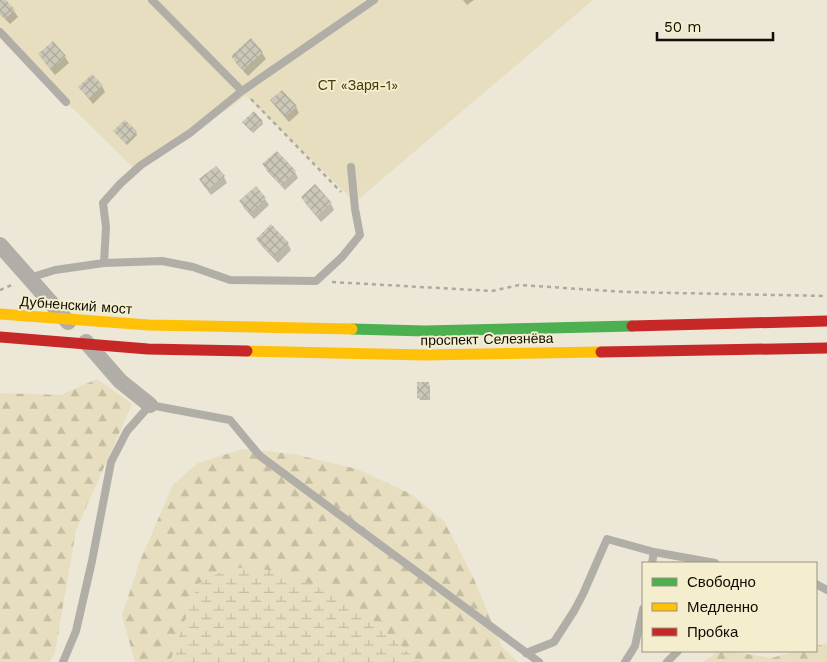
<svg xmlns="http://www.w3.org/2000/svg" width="827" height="662" font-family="'Work Sans',sans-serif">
<defs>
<pattern id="forest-firs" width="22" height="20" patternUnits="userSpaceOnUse" patternTransform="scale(1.25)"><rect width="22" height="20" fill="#e6debf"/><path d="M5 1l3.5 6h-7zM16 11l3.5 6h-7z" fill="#c4bda2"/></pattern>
<pattern id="wetland-marsh" width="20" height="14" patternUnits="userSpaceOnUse" patternTransform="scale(1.25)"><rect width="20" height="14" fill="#e6debf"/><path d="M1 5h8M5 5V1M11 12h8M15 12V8" fill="none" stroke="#c4bda2"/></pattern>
<pattern id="building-cross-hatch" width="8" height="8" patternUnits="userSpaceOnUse" patternTransform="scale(1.25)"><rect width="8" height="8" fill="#ccc8b8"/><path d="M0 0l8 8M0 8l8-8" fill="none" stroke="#aeab9d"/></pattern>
</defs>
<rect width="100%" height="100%" fill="#ece7d6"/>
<path fill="url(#forest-firs)" d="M97,379l35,25 -56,126 -21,122 -5,10h-50v-269l61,2z
M243,449l50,5 64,15 54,25 33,27 30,58 28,68 16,15h-99l-63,-56 -158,-22 -28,78h-35l-13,-47 18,-54 33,-76 25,-22z
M827,643v19h-124l16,-11h9l43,7 28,-7h17v-5z"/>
<path fill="url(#wetland-marsh)" d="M231,567l38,3 43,14 44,22 63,56h-249l28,-78z"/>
<path fill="#e6debf" d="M0,0h593l-238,202 -109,-106 -108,76 -72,-70 -66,-72z"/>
<path fill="#0003" d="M0,0h4l10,11 4,6 -8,7 -10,-10z
M463,0h11l-7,5z
M251,40l11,13 4,6 -18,17 -12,-13 -3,-6z
M52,43l13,14 4,6 -14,12 -12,-15 -4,-6z
M102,86l3,6 -12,12 -9,-11 -4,-6z
M272,101l24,6 3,6 -10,9 -13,-15z
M262,121l1,3 -10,9 -8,-9z
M136,132l1,3 -10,10 -10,-11z
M264,165l31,7 3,6 -13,12 -18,-19z
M224,177l3,6 -16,12 -7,-9z
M302,198l29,6 3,6 -13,12 -15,-18z
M265,199l4,6 -15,14 -10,-11 -3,-6z
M257,239l31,5 3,6 -13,13 -17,-18z
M428,383l2,3v14h-10l-2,-3z"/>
<path fill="url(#building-cross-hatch)" d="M0,0h6l9,10 -10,9 -5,-6z
M251,38l12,14 -20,18 -12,-14z
M53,41l13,15 -15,14 -13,-16z
M92,74l11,11 -14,13 -11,-11z
M282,90l15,16 -12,11 -15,-17z
M254,111l9,10 -12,10 -9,-9z
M125,120l12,11 -12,12 -12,-12z
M277,151l19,20 -15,14 -19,-21z
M216,166l9,10 -18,14 -8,-11z
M315,184l17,19 -15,13 -16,-19z
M256,186l10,12 -16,15 -11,-12z
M271,224l18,19 -15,14 -18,-18z
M417,382h12v15l-12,1z"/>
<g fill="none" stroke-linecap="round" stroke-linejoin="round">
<path stroke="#acaba1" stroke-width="2.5" stroke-dasharray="4 4" stroke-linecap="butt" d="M251,99l90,93
M332,282l160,9 27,-6 107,7 201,4
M0,290l14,-6"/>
<path stroke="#b0aea7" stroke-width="8" d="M152,0l90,91
M0,32l66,70
M104,263l2,-36 -3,-24 17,-19 21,-19 49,-32 52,-42 132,-91
M29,278l26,-8 49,-7 58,-2 31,6 37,13 86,1 26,-24 18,-22 -5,-26 -4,-42
M652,563l2,-11 61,11
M816,584l11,6
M526,653l28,-11 20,-31 9,-17 24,-55 47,13
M63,662l13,-31 16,-70 19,-99 16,-31 23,-26 80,15 30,36 279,206
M625,662l10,-16 8,-37
M667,662l11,-11"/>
<path stroke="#b0aea7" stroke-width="16" d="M0,245l68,77
M86,342l34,39 30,24"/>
<path stroke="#4caf50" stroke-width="11" d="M352,329l73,2 207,-5"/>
<path stroke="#ffc107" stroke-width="11" d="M0,314l149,11 203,4
M247,351l178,4 176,-3"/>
<path stroke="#c62828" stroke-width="11" d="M632,326l195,-5
M0,337l148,12 99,2
M601,352l226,-4"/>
</g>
<g text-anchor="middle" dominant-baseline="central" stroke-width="4" stroke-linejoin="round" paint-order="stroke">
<g font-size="14" fill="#473b02" stroke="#f4edce">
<text x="358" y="85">СТ «Заря-1»</text>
</g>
<g font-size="14" fill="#0f0d04" stroke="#f4edce">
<text transform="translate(76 305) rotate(4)">Дубненский мост</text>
<text transform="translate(487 339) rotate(-1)">проспект Селезнёва</text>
</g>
</g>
<rect x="642" y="562" width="175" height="90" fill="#f4edce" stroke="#98937d"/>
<rect x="652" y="578" width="25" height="8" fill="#4caf50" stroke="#98937d"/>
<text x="687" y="587" font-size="15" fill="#0f0d04">Свободно</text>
<rect x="652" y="603" width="25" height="8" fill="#ffc107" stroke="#98937d"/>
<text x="687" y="612" font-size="15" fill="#0f0d04">Медленно</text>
<rect x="652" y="628" width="25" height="8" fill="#c62828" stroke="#98937d"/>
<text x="687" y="637" font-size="15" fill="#0f0d04">Пробка</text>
<path d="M657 32v8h116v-8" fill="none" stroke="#0f0d04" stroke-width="2.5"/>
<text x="664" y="32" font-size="15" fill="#0f0d04" stroke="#f4edce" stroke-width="4" paint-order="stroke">50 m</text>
</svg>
